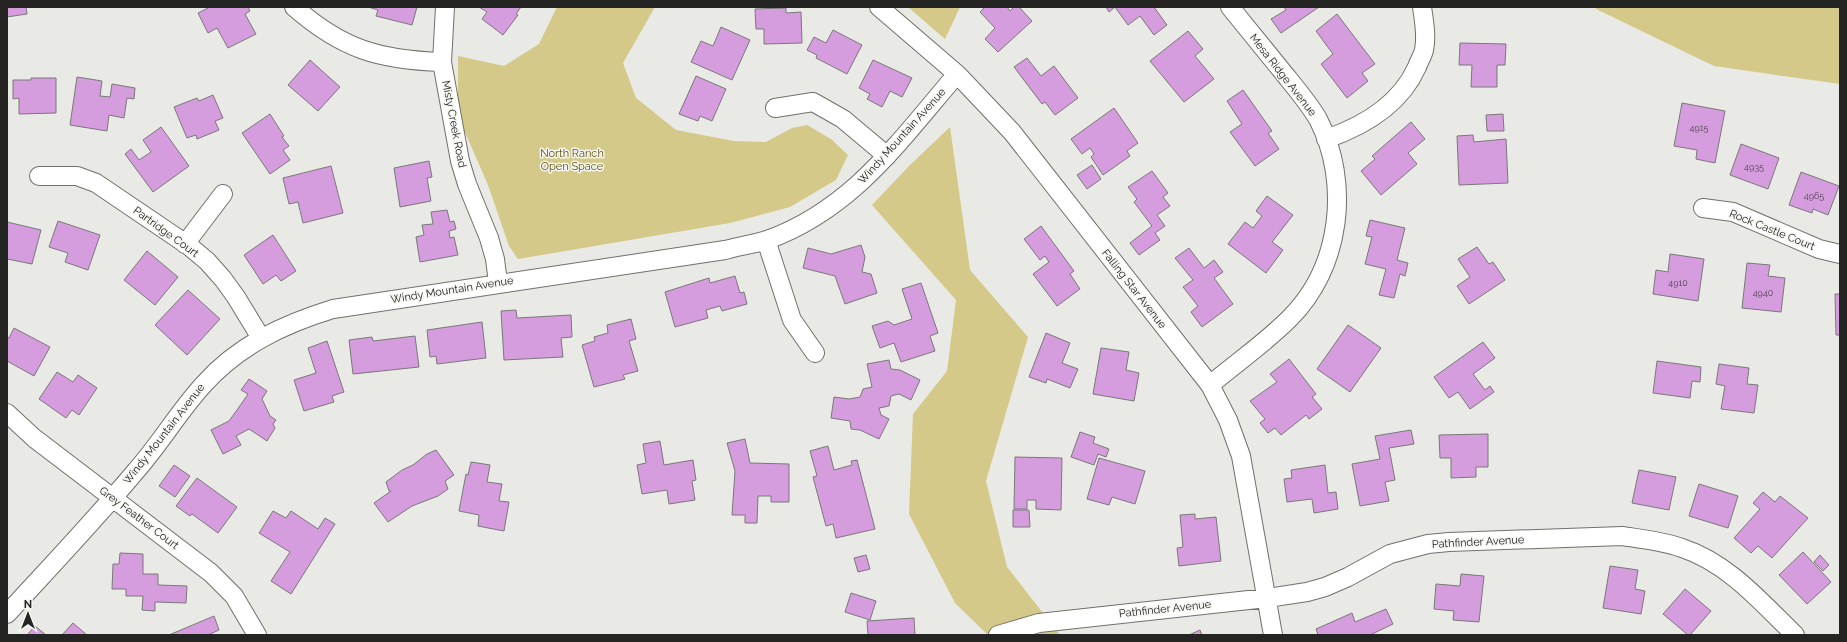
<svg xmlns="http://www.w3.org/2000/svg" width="1847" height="642" font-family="Raleway,sans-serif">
<rect width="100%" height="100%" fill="#e9e9e5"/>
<path fill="#d4c988" d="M557,7h98l-32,56 13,35 40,32 58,11 32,1 26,-14 15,-3 24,14 17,16 -12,25 -46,27 -60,16 -212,36 -9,-13 -21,-61 -30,-69v-60l46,10 35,-22z
M908,7h52l-15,32z
M1596,7h244v77l-126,-18 -118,-57z
M950,127l20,143 58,67 -42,144 21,86 53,68h-72l-33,-32 -46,-89 4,-100 34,-43 9,-71 -84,-95 37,-39z"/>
<path fill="#d69dde" stroke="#7a787a" d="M7,7h19l1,7 -20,3z
M210,7h38l2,4 -5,3 11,20 -28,14 -11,-20 -9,5 -10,-20z
M368,7h49l-5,18 -36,-9 2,-6z
M479,7h42l-5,7 2,1 -15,20 -21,-16 5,-7z
M985,7h22l3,4 4,-4h5l13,14 -34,31 -13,-13 10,-11 -15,-16z
M1106,7h48l13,18 -13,10 -14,-19 -12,9 -13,-18 -6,5z
M1284,7h35l-38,26 -10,-14 15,-9z
M786,8v5l15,-1 1,31 -38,1v-15h-8l-1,-20z
M1337,14l38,50 -13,9 6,8 -21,17 -26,-34 12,-10 -17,-23z
M721,27l29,13 -18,40 -41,-18 10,-21 12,5z
M833,30l29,15 -15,29 -31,-16 1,-3 -10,-5 7,-13 12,6z
M1188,31l15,18 -8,7 19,23 -30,23 -34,-41z
M1460,43l46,1 -1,21h-8v22h-26l1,-22h-13z
M1027,58l14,18 13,-10 24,32 -23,17 -10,-13 -3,2 -28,-37z
M310,60l30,27 -22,24 -30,-26z
M873,60l39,18 -10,19 -12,-6 -8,16 -15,-8 3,-5 -11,-6z
M696,76l30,13 -14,32 -12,-5 -2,5 -19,-7z
M77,77l25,4 -2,15 10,1 2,-13 23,4 -1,11 -7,-1 -3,20 -15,-3 -2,16 -37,-6z
M31,78h25v35l-37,1v-16l-6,1v-19h18z
M1243,90l29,41 -4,2 11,16 -24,17 -25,-34 12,-8 -15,-23z
M213,95l10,23 -8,3 4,9 -22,9 -1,-4 -9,3 -13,-31 23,-9 2,3z
M1682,103l43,8 -10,52 -19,-4 1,-9 -23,-4z
M1114,108l24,35 -11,8 3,5 -27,19 -12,-18 3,-3 -4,-6 -8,6 -11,-15z
M270,114l14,22 -2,1 7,9 -6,4 7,10 -20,14 -28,-41z
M1503,114l1,17h-17l-1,-16z
M1411,122l14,17 -17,14 9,11 -36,31 -20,-24 14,-12 -3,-3z
M161,127l28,39 -36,26 -28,-38 6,-5 8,11 12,-8 -8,-12z
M1473,135l1,7 32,-3 2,44 -49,2 -2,-49z
M1741,144l38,14 -11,31 -38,-14z
M429,161l3,16 -5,1 4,23 -31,6 -6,-39z
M1092,165l9,14 -14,10 -10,-14z
M331,166l12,47 -40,10 -5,-21 -9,2 -6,-26z
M1152,171l16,22 -5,4 7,9 -13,9 8,11 -10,7 5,7 -21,15 -9,-12 22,-17 -18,-24 3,-3 -9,-12z
M1801,172l38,14 -11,29 -15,-6 -1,4 -23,-8z
M1267,196l26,19 -21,27 11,8 -17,23 -38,-29 17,-22 8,6 9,-12 -6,-5z
M447,210l3,12 4,-1 2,8 -7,2 1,7 4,-1 4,18 -38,7 -4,-25 8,-2 -2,-10 11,-1 -2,-12z
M1370,220l35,8 -8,32 11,3 -3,13 -5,-2 -6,24 -15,-3 7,-26 -21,-5 7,-27 -6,-1z
M58,221l42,14 -12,35 -23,-8 3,-9 -19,-6z
M7,222l34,8 -9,34 -25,-5z
M1041,226l33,45 -4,3 10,15 -23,17 -24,-32 16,-12 -4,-6 -5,4 -16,-21z
M273,235l23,36 -15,10 -5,-6 -13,9 -19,-29z
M861,245l4,12 -3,15 9,2 6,19 -32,11 -10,-28 -32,-8 5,-20 23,6z
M1477,247l12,17 4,-2 12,18 -36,24 -12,-18 13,-9 -12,-18z
M1189,248l15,20 10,-8 9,12 -9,6 19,26 -31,23 -11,-15 7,-6 -15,-19 10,-7 -18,-22z
M147,251l31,26 -23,28 -31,-25z
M1670,254l34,5 -6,42 -45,-7 3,-24 12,2z
M1747,263l23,2 -2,11 17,2 -4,34 -39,-4z
M735,276l5,17 4,-1 3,12 -25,7 -2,-5 -14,4 2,8 -33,9 -10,-35 44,-14 1,5z
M921,283l17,50 -8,3 5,15 -34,11 -7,-19 -14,5 -8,-22 16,-5 6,4 18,-6 -10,-30z
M188,290l32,29 -33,36 -32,-30z
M1835,294h5v41h-4z
M516,310l1,8 54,-3 1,22 -11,1 2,19 -59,3 -3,-49z
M631,319l5,20 -7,2 9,30 -15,4 2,4 -31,8 -12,-42 13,-4 -1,-4 14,-4 -1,-8z
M482,322l4,36 -49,6 -1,-8 -6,1 -3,-27z
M1348,325l33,23 -31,44 -33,-23z
M14,328l36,19 -16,29 -27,-15v-24l2,1z
M1046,333l24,10 -8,20 16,6 -8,19 -23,-9 -1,4 -17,-6z
M415,336l4,31 -66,7 -4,-34 23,-3 1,4z
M327,341l17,51 -12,4 2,6 -30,9 -10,-31 22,-7 -8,-25z
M1483,342l12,16 -22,16 12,16 5,-4 4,6 -24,17 -12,-17 -9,6 -15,-21z
M1101,348l28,4 -3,18 13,3 -5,28 -41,-7z
M1289,359l27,35 -4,3 10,12 -13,10 -3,-4 -25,20 -6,-7 -7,5 -8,-10 5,-4 -15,-18 27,-19 -7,-8z
M889,360l2,9 9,1 20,10 -9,20 -12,-6 -8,2 -2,10 -10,2 2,7 8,4 -10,20 -19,-9 -9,-1 -1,-8 -19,-3 3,-21 15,2 11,-2 3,-8 9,-2 -5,-23z
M1657,361l44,6 -1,15 -8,-1 -2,17 -37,-5z
M1719,364l30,4 -2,16 11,1 -4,28 -33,-4 4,-23 -9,-2z
M57,372l16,10 5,-7 19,13 -18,27 -7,-5 -6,8 -27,-19z
M249,379l18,12 -5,8 8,17 6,4 -3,4 2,4 -8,13 -18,-12 -13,7 5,9 -18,9 -12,-24 18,-9 8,-11 11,-16 -7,-4z
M1411,430l3,14 -25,4 6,32 -10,2 4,19 -29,5 -8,-42 28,-5 -5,-23z
M1080,432l15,5 -2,6 16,6 -3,8 -8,-3 -4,11 -23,-8z
M1488,434v33h-12v10l-25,1v-20h-11l-1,-23z
M745,439l5,24 39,1v38h-18v-6h-13l-1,27h-12v-8h-13l3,-44 -8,-28z
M660,441l4,24 29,-5 3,20 -4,1 3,19 -26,4 -2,-14 -25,4 -5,-29 9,-2 -3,-19z
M828,446l6,24 18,-5 -1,-4 6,-1 18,69 -39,9 -3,-14 -7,2 -13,-49 4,-1 -7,-25z
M436,450l18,25 -9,6 3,8 -10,7 -26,10 -24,16 -14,-19 17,-12h-2l-3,-9 16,-12 11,-5 14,-11z
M1015,457l47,1 -1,52 -25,-1v-9h-9v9h-13z
M1099,458l46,13 -10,33 -23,-7 -3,8 -22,-6z
M471,462l19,3 -3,17 15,2 -3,17 10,1 -5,29 -26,-5 1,-11 -20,-4 7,-37 2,1z
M174,465l16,11 -15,21 -16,-11z
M1325,465l3,28 8,-1 2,17 -24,4 -2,-14 -25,3 -3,-23 8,-1 -1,-8z
M1639,470l37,7 -7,33 -37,-7z
M197,478l40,29 -19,26 -26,-19 -2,2 -14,-10z
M1699,484l39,12 -10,32 -39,-12z
M1763,492l12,10 5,-6 28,22 -36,40 -14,-12 -7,7 -17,-15 26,-29 -7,-6z
M1013,510h16l1,17h-17z
M273,511l13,7 5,-7 27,18 7,-11 10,6 -44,70 -20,-13 19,-29 -31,-19z
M1195,514v5l21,-2 5,44 -42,5 -2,-18 6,-1 -3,-32z
M1803,552l28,30 -24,22 -28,-29z
M120,553l23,1v20h15v11l29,1 -1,17 -31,-1v9l-13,-1 1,-14h-17v-7h-14l1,-25h6z
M866,555l4,14 -12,3 -4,-14z
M1820,555l9,10 -6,6 -9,-9z
M1610,566l28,4 -3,19 10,2 -4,23 -38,-6z
M1461,574l23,2 -5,46 -26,-2 1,-9 -20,-2 2,-25 24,2z
M1685,589l26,22 -21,24h-2l-25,-21z
M851,593l25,8 -6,19 -25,-8z
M1386,609l7,15 -23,11h-52l-2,-6 36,-16 3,9z
M214,616l5,14 -11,5h-39z
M914,618l1,17h-47l-1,-14z
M73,623l14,12h-25z
M35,626l11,9h-19z
M1200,630l2,5h-13z"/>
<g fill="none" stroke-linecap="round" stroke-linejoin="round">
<defs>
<path id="minor" d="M294,7c48,42 85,53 148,55
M445,7l-3,55 18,99 7,23 22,54 6,21 3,24
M879,7l78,67 55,58 198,253 18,35 13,36 32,179
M775,108l38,-6 30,17 44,37
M1326,139c38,-13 74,-34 91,-72 2,-6 6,-12 7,-17 3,-14 0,-29 -2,-43
M39,176h38l19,7 93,63 18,15 16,18 13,18 25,41
M1703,208l30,4 86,37 21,5
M766,240l26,80 23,33
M185,244l38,-50
M1210,385c26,-22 55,-42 79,-66 52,-51 62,-136 29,-200 -10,-17 -24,-33 -36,-48 -18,-22 -35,-43 -52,-64
M7,413l27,25 177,135 23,23 23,39
M7,614c43,-47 87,-93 128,-142 25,-28 44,-61 69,-88 35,-39 80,-60 129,-75l392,-59c14,-4 29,-6 42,-10 86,-31 133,-100 190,-166
M998,635l41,-12 228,-25 40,-6 18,-5 23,-10 42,-23 38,-10 21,-2 173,-6c20,3 41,5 60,12 46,15 79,54 113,87"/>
</defs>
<use href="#minor" stroke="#71706d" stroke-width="20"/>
<use href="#minor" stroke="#fff" stroke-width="18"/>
</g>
<g text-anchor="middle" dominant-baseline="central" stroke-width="3" stroke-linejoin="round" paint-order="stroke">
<g font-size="9" fill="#504252">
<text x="1699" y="128">4915</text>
<text x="1754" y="167">4935</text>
<text x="1814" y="196">4965</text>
<text x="1678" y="283">4910</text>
<text x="1763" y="293">4940</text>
</g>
<g font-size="11" fill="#242423" stroke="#f6f6f2">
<text transform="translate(1283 75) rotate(52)">Mesa Ridge Avenue</text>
<text transform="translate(454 124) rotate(79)">Misty Creek Road</text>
<text transform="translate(902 136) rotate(-48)">Windy Mountain Avenue</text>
<text transform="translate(1772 230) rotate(22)">Rock Castle Court</text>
<text transform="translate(166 232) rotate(36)">Partridge Court</text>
<text transform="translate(1134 289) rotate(52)">Falling Star Avenue</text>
<text transform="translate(452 290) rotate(-9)">Windy Mountain Avenue</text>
<text transform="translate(164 434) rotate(-52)">Windy Mountain Avenue</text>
<text transform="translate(139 518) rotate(37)">Grey Feather Court</text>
<text transform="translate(1478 542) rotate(-3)">Pathfinder Avenue</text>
<text transform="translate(1165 609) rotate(-6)">Pathfinder Avenue</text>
</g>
<g font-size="11" fill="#5d520d" stroke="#f6f6f2">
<text x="572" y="153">North Ranch<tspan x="572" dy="13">Open Space</tspan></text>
</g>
</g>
<rect width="1847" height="642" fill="none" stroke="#242423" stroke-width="16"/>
<g transform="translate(28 614)" stroke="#f6f6f2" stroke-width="3" paint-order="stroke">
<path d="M0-3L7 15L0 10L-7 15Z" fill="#242423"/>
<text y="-6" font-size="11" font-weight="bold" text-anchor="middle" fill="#242423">N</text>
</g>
</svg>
